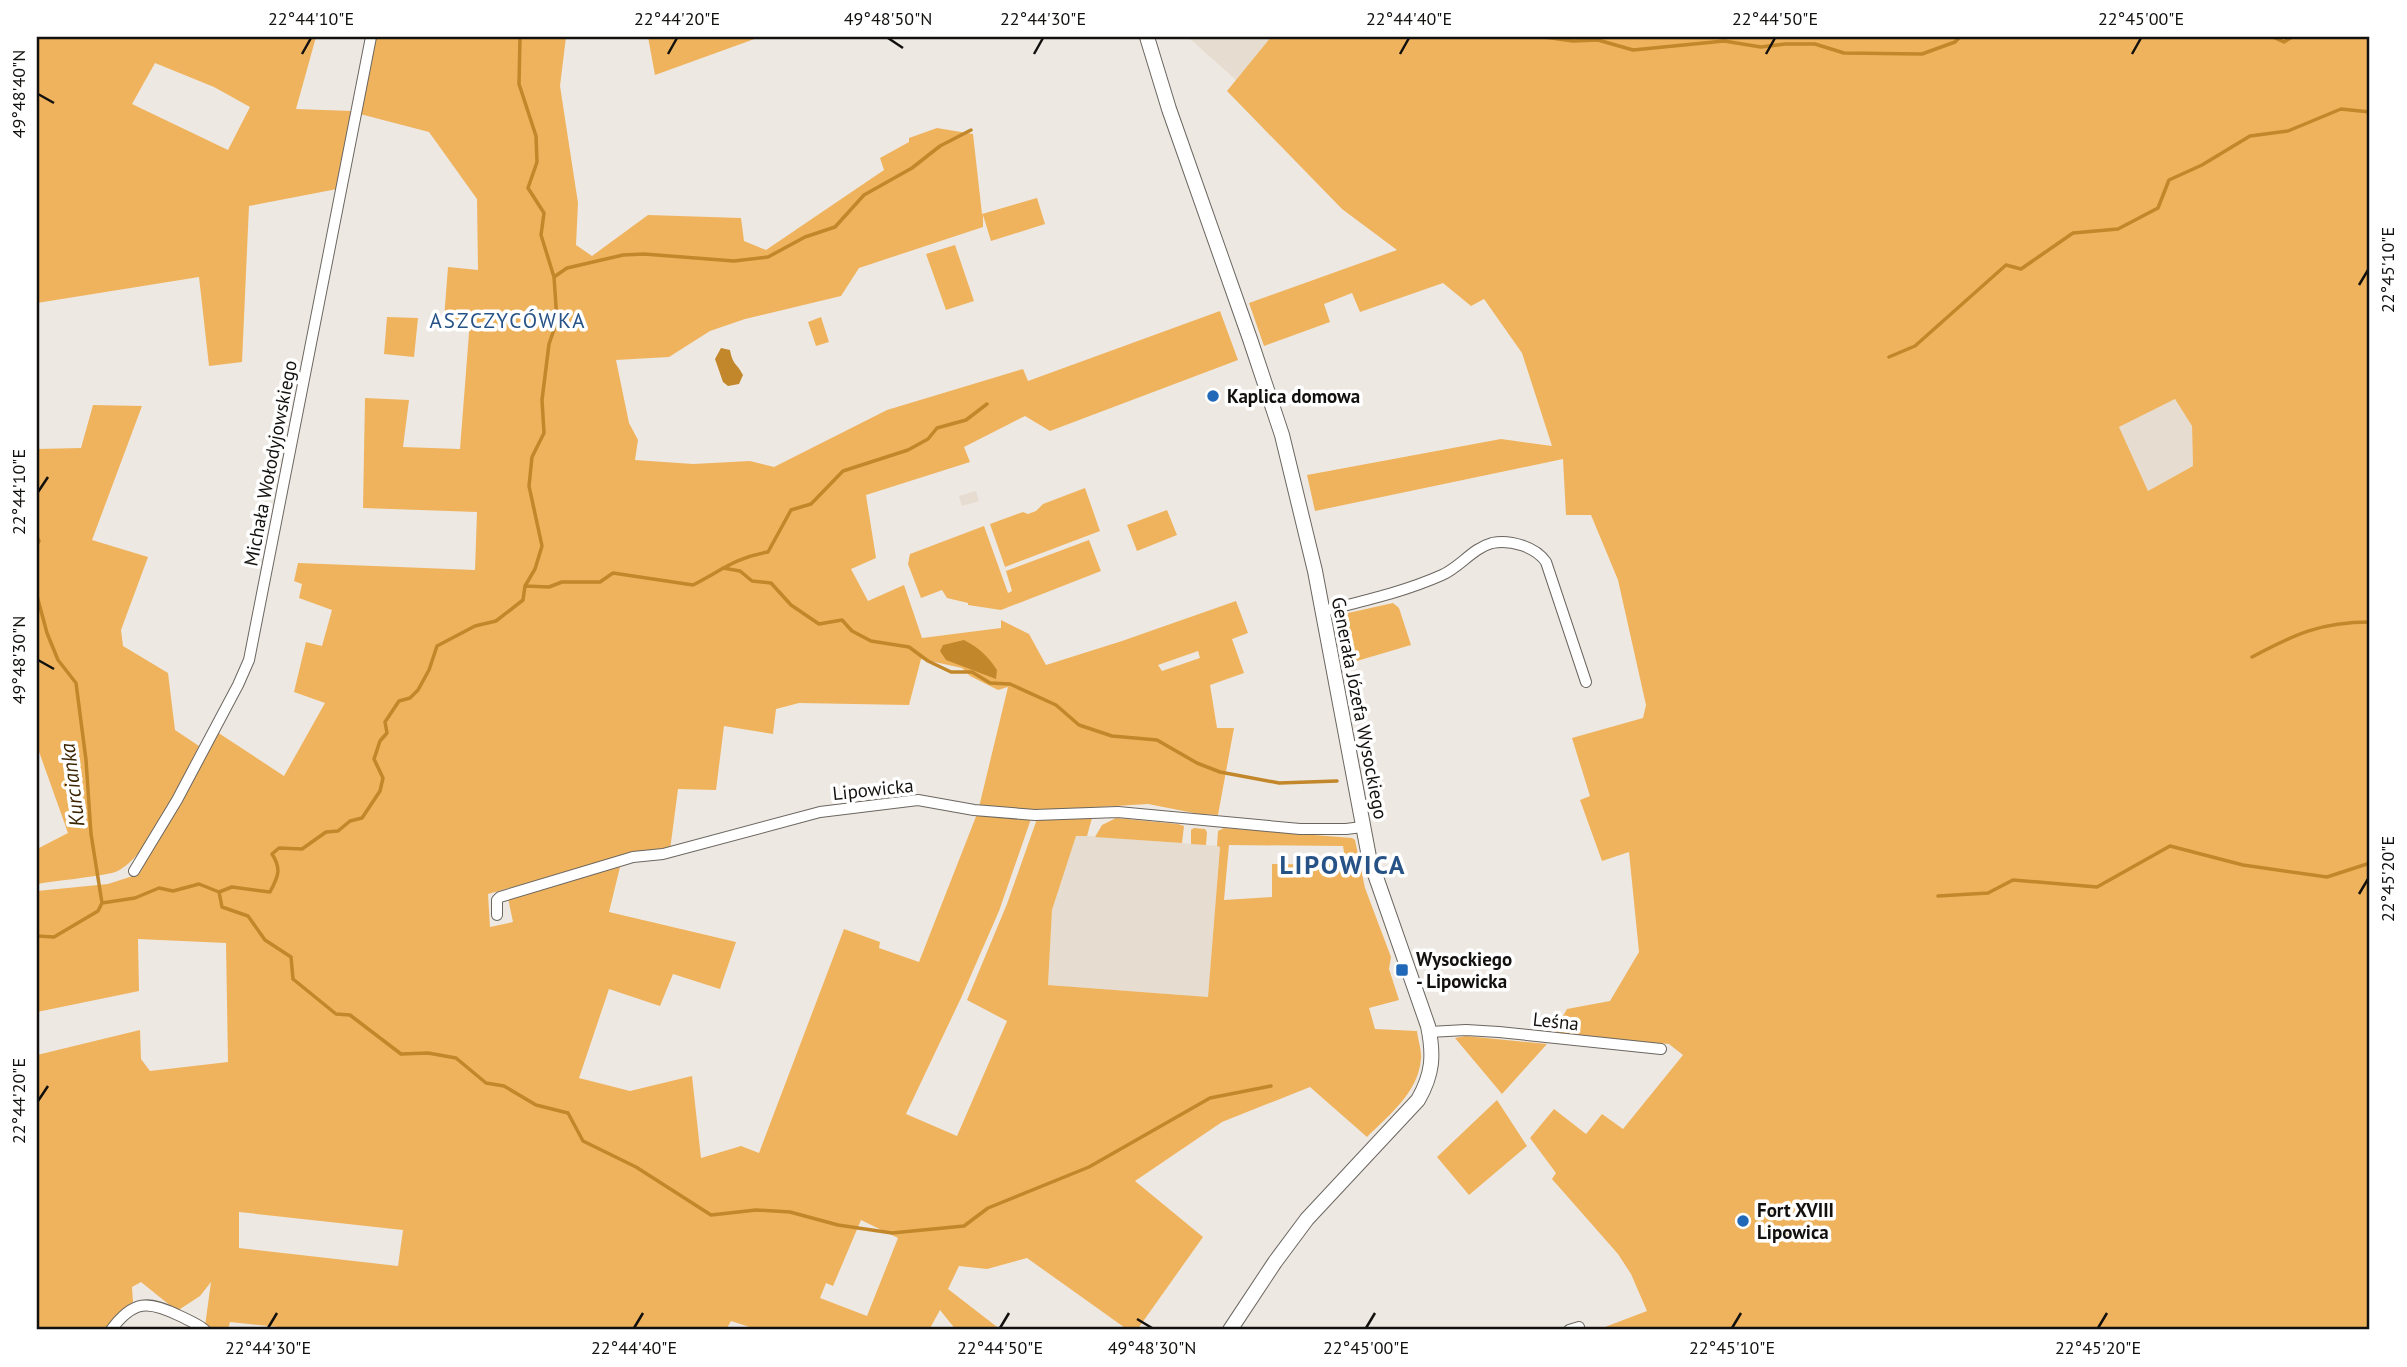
<svg xmlns="http://www.w3.org/2000/svg" width="2407" height="1367" font-family="'PT Sans',sans-serif">
<rect width="100%" height="100%" fill="#eee8e2"/>
<path fill="#e6dccf" d="M1188,37h83l-35,43z
M2175,399l17,27 1,40 -45,25 -29,-64z
M976,491l3,10 -17,5 -3,-10z
M1076,835l144,11 -12,151 -160,-12 4,-75z"/>
<path fill="#efb35d" fill-rule="evenodd" d="M37,37h279l-20,72 56,2 -15,78 -88,17 -7,156 -33,4 -10,-89 -162,26zM155,63l59,24 36,20 -22,43 -96,-46z
M375,37h191l-6,49 18,117 -2,42 16,11 56,-41 93,3 3,23 22,9 118,-80 -4,-12 29,-16v-4l28,-10 36,6 9,80 55,-16 8,26 -54,17 -8,-26v12l-124,41 -18,28 -96,23 -35,12 -41,26 -53,3 13,63 9,17 -3,20 58,4 57,-3 24,6 113,-57 136,-41 5,12 192,-70 18,49 -188,71 -25,-15 -61,31 6,15 -104,33 10,63 -25,11 17,32 36,-16 18,53 79,-10v-8l28,14 17,31 76,-24 114,-40 12,32 -16,6 12,34 -34,12 7,43h17l-16,87 -19,-1 -51,-10 -113,7 -56,-4 29,-120 -10,3 -28,-14 -8,-8 -41,-9 -12,46 -110,-2 -23,6 -3,25 -49,-8 -8,64 -38,-1 -8,61 -107,23 -75,21 2,33 23,-5 -5,-24 112,-31 -11,45 127,30 -16,47 -47,-15 -13,32 -51,-17 -30,89 51,13 62,-15 9,82 40,-12 18,7 85,-224 36,13 -1,6 40,14 58,-148 54,5 -32,92 -38,87 -55,116 51,22 50,-115 -40,-21 40,-96 30,-85 55,-1 -5,18h-11l-24,74 -4,75 160,12 12,-150 -3,-1 1,-15 6,-3 128,10 3,2 10,48 26,69 -2,12 10,31 -30,8 6,21 42,2c1,9 5,20 4,28 -3,34 -32,56 -54,78l-57,-50 -88,35 -87,59 68,56 -66,93h-9l-101,-72 -40,11 -28,-3 -11,23 53,41h-45l-16,-20 -11,20h-170l-28,-9 -5,9h-419l-77,-8 -2,8h-20l-3,-4 6,-44 -11,14 -23,15 -36,-29 -9,5 1,15 -9,6 -18,22h-69v-275l103,-25 1,29 9,12 78,-9 -2,-119 -88,-4 1,52 -102,21v-121l71,-7 31,-10 78,-142 67,44 41,-73 -31,-11 12,-50 16,4 10,-36 -33,-12 3,-14 -8,-3 4,-18 177,7 2,-58 -114,-4 2,-110 44,2 -6,47 57,2 10,-129 -26,-1 4,-52 30,3 -1,-71 -48,-67 -69,-18zM1198,651l2,7 -38,13 -4,-6zM1229,845l114,1 3,19 -74,-1v33l-48,3zM239,1212l164,18 -5,36 -159,-18zM861,1220l37,18 -31,78 -47,-18 6,-15 7,3z
M648,37h112l-105,38z
M1271,37h1099v1293h-773l50,-19 -16,-37 -13,-20 -66,-75 4,-6 -26,-35 24,-29 32,25 16,-20 21,15 60,-74 -14,-11 -116,-10 14,-25 43,-8 29,-49 -10,-100 -27,9 -22,-61 10,-4 -18,-58 71,-20 3,-13 -28,-125 -27,-65h-25l-3,-56 -248,52 -8,-36 194,-36 51,7 -30,-93 -38,-54 -13,7 -28,-23 -83,29 -8,-19 -28,11 6,18 -66,24 -15,-43 148,-53 -55,-41 -115,-118zM2175,399l17,27 1,40 -45,25 -29,-64z
M955,245l19,56 -28,9 -20,-56z
M387,317l31,1 -4,39 -30,-3z
M821,317l8,25 -13,4 -8,-24z
M93,405l49,1 -50,134 56,17 -27,73 2,16 45,27 7,57 24,16c-15,30 -54,120 -87,127 -24,5 -51,7 -75,11v-35l31,-16 -31,-87v-297l44,-1z
M1085,488l15,43 -95,36 -15,-43 33,-12 5,2 8,-3 7,-7z
M1167,510l10,25 -40,16 -10,-26z
M984,526l24,67 4,-2 -6,-20 83,-31 12,31 -100,39 -33,-5v-2l-21,-5 -5,-8 -21,8 -13,-34 2,-10z
M1393,603l6,5 12,37 -61,18 -11,-48z
M1116,818l62,6 6,2 -2,17 -87,-6 7,-12z
M1194,828l11,1 2,3 -1,13 -15,-1v-14z
M1466,1036l81,8 -45,50 -47,-56z
M1497,1100l30,46 -58,49 -32,-38z"/>
<path fill="#c1872a" d="M721,348l9,2c3,16 7,13 13,25l-4,9 -11,2 -5,-4 -8,-23z
M964,640c15,8 24,16 33,30l-1,9 -50,-19 -6,-9 3,-6z"/>
<g fill="none" stroke-linecap="round" stroke-linejoin="round">
<path stroke="#c1872a" stroke-width="3.5" d="M1544,37l29,4 25,-1 35,10 91,-9 37,6 24,-3h30l29,9 78,1 33,-12 5,-5
M2273,37l11,5 8,-5
M554,277l13,-9 56,-13 21,-1 90,7 34,-4 37,-20 30,-10 29,-32 48,-27 28,-22 31,-16
M1889,357l26,-11 91,-81 15,4 52,-36 45,-4 40,-21 11,-28 33,-15 48,-29 38,-5 53,-22 29,3
M37,537l2,4 -2,4
M723,568l17,3 12,10 19,2 20,22 28,19 23,-4 10,11 19,10 38,6 19,14 23,11h21l18,11 20,1 46,21 23,20 33,11 45,4 40,23 23,9 59,11 58,-2
M525,586l24,1 13,-5h38l13,-9 80,12c29,-15 42,-27 75,-33l23,-42 20,-6 32,-33 65,-21 20,-11 9,-11 29,-8 21,-16
M37,596l10,37 11,27 18,23 10,77 5,74 11,69 -4,8 -44,26 -17,-1
M2252,657c43,-23 69,-35 118,-35
M1365,776l3,-1
M219,892l3,15 26,9 17,24 26,17 2,22 43,35 14,1 51,39 27,-1 28,5 30,25 18,3 32,19 32,8 15,28 53,26 75,48 45,-5 34,2 48,13 54,8 72,-7 24,-18 101,-41 121,-69 61,-12
M1938,896l50,-3 25,-13 84,7 73,-41 73,19 84,12 43,-14
M102,903l33,-5 24,-10 14,3 26,-7 20,8 13,-5 38,5c8,-15 12,-23 2,-38l7,-6 23,1 24,-17 12,-1 12,-10 12,-3 18,-27 3,-13 -9,-19 6,-18 7,-8 -2,-11 14,-21 11,-3 8,-8 11,-20 8,-24 38,-20 21,-5 27,-21 2,-14 10,-17 7,-23 -13,-60 3,-29 12,-24 -2,-33 7,-56 8,-23 -3,-44 -13,-42 3,-22 -16,-25 9,-26 -1,-26 -17,-52 1,-47"/>
<defs>
<path id="street" d="M1323,611c40,-10 81,-19 119,-36 18,-8 31,-27 50,-32 18,-4 44,4 54,19l40,120
M134,871l43,-71 61,-115 11,-25 122,-623
M497,915v-15l3,-3 133,-40 30,-3 157,-42 98,-12 56,10 61,5 83,-3 182,17h46l16,-2
M1429,1032l37,-2 33,2 162,17
M111,1330c22,-30 37,-30 69,-14 8,4 18,8 25,14
M1569,1330l10,-3"/>
<path id="secondary" d="M1147,37l22,72 81,230 32,96 33,136 54,286 59,169c6,29 5,48 -10,74l-111,119 -32,43 -45,68"/>
</defs>
<use href="#street" stroke="#6b6660" stroke-width="12"/>
<use href="#secondary" stroke="#6b6660" stroke-width="16"/>
<use href="#street" stroke="#fff" stroke-width="10"/>
<use href="#secondary" stroke="#fff" stroke-width="14"/>
</g>
<path fill="none" stroke="#13110f" stroke-width="2.5" d="M888,38l15,10M302,54l9,-16M668,54l9,-16M1034,54l9,-16M1400,54l9,-16M1766,54l9,-16M2132,54l9,-16M38,94l16,9M2359,285l9,-15M38,492l10,-15M38,660l16,9M2359,894l9,-15M38,1101l10,-15M1137,1319l15,9M268,1328l9,-15M634,1328l9,-15M1000,1328l9,-15M1366,1328l9,-15M1732,1328l9,-15M2098,1328l9,-15"/>
<g fill="#2168b8" stroke="#fff" stroke-width="2.5">
<circle cx="1213" cy="396" r="7"/>
<rect x="1395" y="963" width="14" height="14" rx="3.5"/>
<circle cx="1743" cy="1221" r="7"/>
</g>
<g text-anchor="middle" dominant-baseline="central" stroke-width="7" stroke-linejoin="round" paint-order="stroke">
<g font-size="19" font-weight="bold" fill="#13110f" stroke="#fff" text-anchor="start">
<text x="1227" y="396">Kaplica domowa</text>
<text x="1416" y="959">Wysockiego<tspan x="1416" dy="22">- Lipowicka</tspan></text>
<text x="1757" y="1210">Fort XVIII<tspan x="1757" dy="22">Lipowica</tspan></text>
</g>
<g font-size="19" fill="#13110f" stroke="#fff">
<text transform="translate(270 463) rotate(-79)">Michała Wołodyjowskiego</text>
<text transform="translate(1360 708) rotate(79)">Generała Józefa Wysockiego</text>
<text transform="translate(873 789) rotate(-6)">Lipowicka</text>
<text transform="translate(1556 1021) rotate(6)">Leśna</text>
</g>
<g font-size="21" letter-spacing="2" fill="#265286" stroke="#fff">
<text x="508" y="320">ASZCZYCÓWKA</text>
</g>
<g font-size="21" font-style="italic" fill="#3b2400" stroke="#fff">
<text transform="translate(72 785) rotate(-97)">Kurcianka</text>
</g>
<g font-size="26" font-weight="bold" letter-spacing="2" fill="#265286" stroke="#fff">
<text x="1343" y="864">LIPOWICA</text>
</g>
</g>
<rect width="2407" height="1367" fill="none" stroke="#ffffff" stroke-width="77"/>
<rect x="38" y="38" width="2330" height="1290" fill="none" stroke="#13110f" stroke-width="2.5"/>
<g font-size="18" text-anchor="middle" fill="#13110f">
<text x="311" y="25">22°44'10"E</text>
<text x="677" y="25">22°44'20"E</text>
<text x="888" y="25">49°48'50"N</text>
<text x="1043" y="25">22°44'30"E</text>
<text x="1409" y="25">22°44'40"E</text>
<text x="1775" y="25">22°44'50"E</text>
<text x="2141" y="25">22°45'00"E</text>
<text transform="translate(19 94) rotate(-90)" y="6">49°48'40"N</text>
<text transform="translate(2388 270) rotate(-90)" y="6">22°45'10"E</text>
<text transform="translate(19 492) rotate(-90)" y="6">22°44'10"E</text>
<text transform="translate(19 660) rotate(-90)" y="6">49°48'30"N</text>
<text transform="translate(2388 879) rotate(-90)" y="6">22°45'20"E</text>
<text transform="translate(19 1101) rotate(-90)" y="6">22°44'20"E</text>
<text x="268" y="1354">22°44'30"E</text>
<text x="634" y="1354">22°44'40"E</text>
<text x="1000" y="1354">22°44'50"E</text>
<text x="1152" y="1354">49°48'30"N</text>
<text x="1366" y="1354">22°45'00"E</text>
<text x="1732" y="1354">22°45'10"E</text>
<text x="2098" y="1354">22°45'20"E</text>
</g>
</svg>
